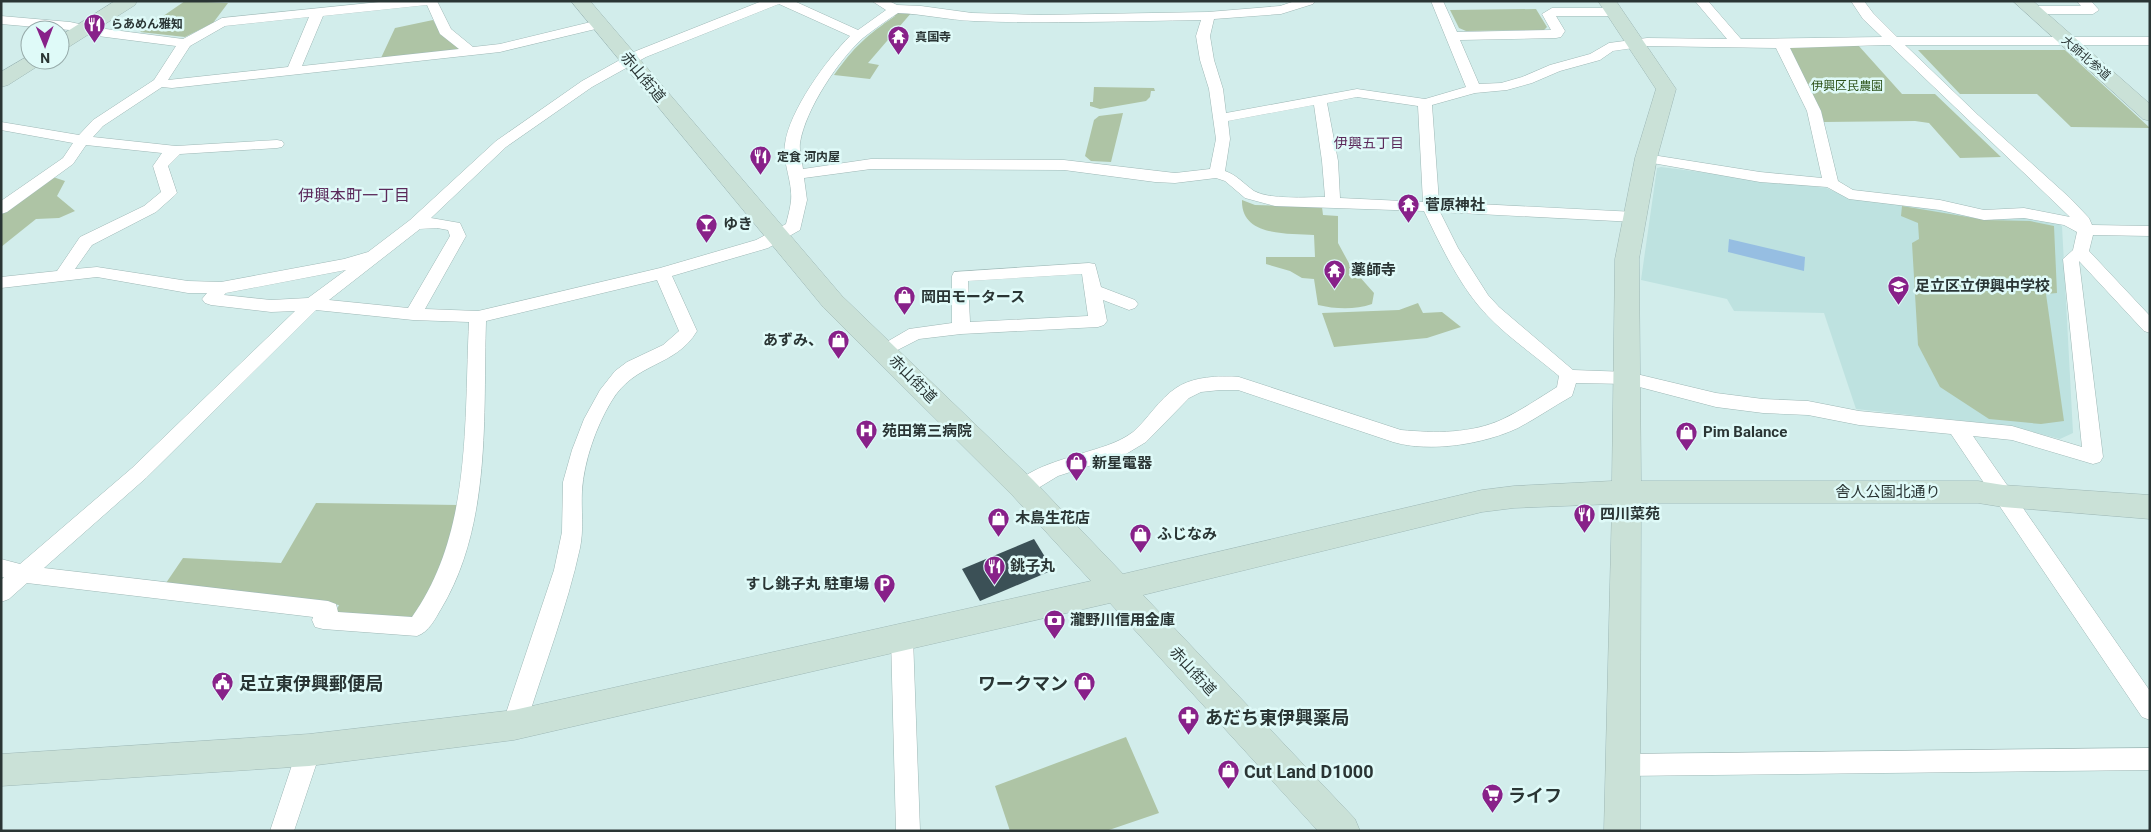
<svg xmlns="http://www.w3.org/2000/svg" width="2151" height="832" font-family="Roboto,'Noto Sans JP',sans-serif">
<rect width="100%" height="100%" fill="#d2edeb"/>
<path fill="#bee2e0" d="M1661,167l165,21 22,9 104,15 73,5 30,5 7,4 11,207 -13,6 -50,-13 -154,-17 -32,-96 -90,-2 -7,-12 -86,-19 16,-112z"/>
<path fill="#aec4a5" d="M185,1l43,2 -15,20 -28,14 -45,-5z
M1536,9l11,18 -3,3 -78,1 -7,-3 -9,-18z
M912,12l-44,51 11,2 -9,14 -36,-4c21,-29 32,-39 61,-59v-3z
M433,20l6,10 21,20 -79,8 14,-30z
M1858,45l44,49h33l66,63 -41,1 -31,-35 -14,-2 -91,1 -3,-11 -33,-63z
M1918,50h147l85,78 -79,-1 -34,-33h-77z
M1094,87l60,1 1,3h-4l-1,6 -4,4 -46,8 -10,-3v-4h3z
M1123,113l-12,49 -20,-1 -6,-5 9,-36 5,-4z
M53,177l12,4 -8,15 18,15 -16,7 -23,1 -35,28v-32z
M1242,200l13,5 67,2 1,8 15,1v27l13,24 23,26 -2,11c-17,6 -37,5 -54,1l-4,-26 -12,-1 -12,-7 -24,-7v-7h49l-1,-22c-26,-2 -73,2 -72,-35z
M1902,206l84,14 44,1 24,5 3,67 -11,1 18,127 -23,3 -52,-5 -49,-32 -22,-42 -6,-102 7,-4 -1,-16 -17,-7z
M1418,303l5,10 19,-1 19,15 -34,11 -93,9 -12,-34 77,-3z
M316,503l143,2 -15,56 -13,31 -18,27 -78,-6 4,-8 -173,-22 17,-25 98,5z
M1126,737l33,76 -53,18h-96l-15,-45z"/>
<path fill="#96bee2" d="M1729,239l76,18 -1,14 -76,-19z"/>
<path fill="#3b5056" d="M1034,539l19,31 -73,31 -18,-32z"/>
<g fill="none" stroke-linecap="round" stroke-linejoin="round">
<defs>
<path id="street" d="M389,1h48l14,28 22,18 27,-3 99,-24 7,4 -2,3 -104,25 -328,36 -10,-1 -59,39 -10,11 83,9 101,-6 5,1 2,3 -2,3 -5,1 -97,6 -12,12 9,27 -3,3 -18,16 -64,33 -17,24 22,-2 91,14 33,1 123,-23 24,-7 42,-32 86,-79 86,-60 54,-30 126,-50h32l64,29 28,-20 -14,-9h17l8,4 24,1 51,7 68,2 168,-3 72,-6 15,-5h20l-2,3 -32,10 -67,5 -4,17 4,24 9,29 3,24 131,-24 68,10 41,-12 -35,-86h12l14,31 94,-2 -9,-16 10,-6h61l6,4 -6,4h-57l9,15 -4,6 -5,1 -96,2 19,44 22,-1 21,-6 28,-12 40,-11 19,-11 38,-5 80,1 -32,-38h13l33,38 141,-2 -19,-18 -12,-18h13l9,12 24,24h253v8h-245l73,70 92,83 19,20 3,7 58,1v10l-57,-1 -4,16 61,65v17l-6,-2 -65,-70 24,196 -3,5 -7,2 -81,-24 -39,-4 177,255v29l-8,-3 -191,-283 -92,-9 -51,-10 -45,-2 -47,-6 -88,-23 -52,-1 -4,13c-18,10 -35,22 -54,32 -34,16 -88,25 -125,14l-155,-52h-18l-19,2 -12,6 -43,44 -20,12 -68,22 -28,17 -7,3 -7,-3 -3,-5c10,-18 48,-28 67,-34 18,-6 37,-10 53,-22 15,-13 26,-33 43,-44 18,-12 42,-12 63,-11l162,53c34,3 70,4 102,-11 19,-9 36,-21 54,-32l2,-11c-27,-23 -59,-44 -81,-71 -21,-25 -40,-65 -54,-94l-149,-5 -30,-8 -20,-17 -9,-3 -41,5 -20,-1 -91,-12 -193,-1 -67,9 3,22 -7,30 -32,18 -96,28 25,55c-22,37 -62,30 -86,71 -15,25 -27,59 -29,89 -1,19 2,38 -2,57 -13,60 -36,118 -54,177l-4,7 -8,4 -8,-4 -4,-7 52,-155 8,-38 1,-50 9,-32 12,-31 16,-29 15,-19 12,-9 36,-17 16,-14 -22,-51 -171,41c-3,94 6,203 -45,288 -6,10 -12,23 -24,27l-94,-7 -8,-2 -3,-7 1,-3 -286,-34 -18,16 -8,3v-22l3,-3h-3v-18l19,5 112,-96 163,-157 -24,1 -60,-7 -6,-2 -3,-4 5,-6h-19l-91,-16 -96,11v-11l56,-6 23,-34 64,-31 17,-14 -8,-26 9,-13 -76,-8 -13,19 -66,48 -6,2v-13l62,-43 10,-15 -72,-13v-8l78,13 14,-15 61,-40 22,-34 -78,-10 -28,-6 -69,-6v-8l69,6 28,6 85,11 39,-21zM779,4l71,32c-23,23 -61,75 -65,108 -3,18 8,38 6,57 -1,8 -3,15 -5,23l-30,16 -96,28 -182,43 -53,-2 41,-73 -6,-13 -29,-5 75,-71 86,-60 54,-30zM427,5l13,29 19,15 -157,17 21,-50zM898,13c26,1 50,7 76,8 75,3 151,0 227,-1l-5,16 4,24 9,29 7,50 -6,30 -35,4 -111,-13 -193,-1 -68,10c-1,-8 -4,-18 -3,-26 5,-33 39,-84 63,-105 11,-9 23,-17 35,-25zM309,17l-21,50 -120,13 22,-34 35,-20zM1886,45h4l180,172 -46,-9 -40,2 -44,-10 -87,-10 -15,-9 -17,-70 -31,-63zM1647,46l129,2 31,63 15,67 -62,-6 -114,-18 -5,1 -2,3 2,3 119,21 67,5 22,12 91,11 44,10 40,-2 40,7 13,7 -4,18 -10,9 19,188 -70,-21 -153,-15 -51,-10 -45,-2 -47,-6 -88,-21 -55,-2 -74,-63 -11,-12 -30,-47 -18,-36 195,10 6,-2 2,-3 -2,-3 -6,-2 -196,-10 -7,-97 43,-12 32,-3 25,-7 28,-12 40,-11 13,-9zM1357,97l61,9 5,96 -83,-4 -2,-37 -11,-58zM1314,105l8,56 3,36c-19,0 -55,3 -71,-6 -10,-7 -17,-16 -29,-20l5,-32 -2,-18zM437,228l11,2 2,6 -42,72 -79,-8 91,-71zM346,270l-38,28 -37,2 -47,-5 2,-2zM316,310l97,10 56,2c-5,99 3,211 -57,295l-74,-5 -2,-8 -8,-3 -284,-33 102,-90z
M2077,1h14l8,9 -6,4h-61l-6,-4 6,-4h49z
M1089,263l6,1 6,23 34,13 3,4 -3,4 -6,2 -26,-10 4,21 -3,4 -6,2 -137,7 -42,5 -35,18 -6,-2 -3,-4 3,-4 31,-18 43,-6v-47l2,-4zM1082,274l6,42 -118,6 -2,-41z
M902,629l8,2 3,7 7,193h-24l-5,-193 3,-7z
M309,739l8,3 4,8 -27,81h-24l27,-81 4,-8z
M2150,748v22l-527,6 -8,-3 -4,-8 4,-8 8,-3z"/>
<path id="secondary" d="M115,1h22l-2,4 -68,43 -7,2v-14z
M571,1h19l252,295 191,184 90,94 359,-84 32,-4 98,-5 3,-222 20,-101 21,-69 -58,-88h18l60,88 -19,69 -18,101 2,222h337l25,4 147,10v24l-147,-12 -25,-4h-337l-1,328h-36l8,-327 -98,4 -32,4 -339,83 212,224 5,12h-42l-208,-228 -596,137 -205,26 -308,20v-32l308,-20 205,-24 577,-129 -78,-85 -189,-188z
M2013,1h20l117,103v17l-7,-2z
M30,55v5h14l-3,4 -33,21 -7,2v-15z"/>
</defs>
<use href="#street" stroke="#9eb8b6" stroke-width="1"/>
<use href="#secondary" stroke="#9eb8b6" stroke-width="1"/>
<use href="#street" fill="#fff" fill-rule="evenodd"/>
<use href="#secondary" fill="#cae1d7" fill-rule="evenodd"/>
</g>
<defs>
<symbol id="restaurant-pin" viewBox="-11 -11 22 30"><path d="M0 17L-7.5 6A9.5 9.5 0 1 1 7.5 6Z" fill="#882189" stroke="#dffaf8"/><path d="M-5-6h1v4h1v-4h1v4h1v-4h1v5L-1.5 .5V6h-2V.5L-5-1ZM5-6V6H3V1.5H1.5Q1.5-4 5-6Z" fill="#fff"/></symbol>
<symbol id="temple-pin" viewBox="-11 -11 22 30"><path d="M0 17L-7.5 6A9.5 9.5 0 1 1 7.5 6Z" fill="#882189" stroke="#dffaf8"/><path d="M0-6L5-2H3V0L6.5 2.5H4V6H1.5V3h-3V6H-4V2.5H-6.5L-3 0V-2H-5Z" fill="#fff"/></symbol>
<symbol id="bar-pin" viewBox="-11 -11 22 30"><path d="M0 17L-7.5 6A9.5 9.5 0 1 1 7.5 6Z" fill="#882189" stroke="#dffaf8"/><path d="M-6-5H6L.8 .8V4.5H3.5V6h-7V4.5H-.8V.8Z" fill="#fff"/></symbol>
<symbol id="school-pin" viewBox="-11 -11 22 30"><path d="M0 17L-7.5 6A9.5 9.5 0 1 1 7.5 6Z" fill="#882189" stroke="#dffaf8"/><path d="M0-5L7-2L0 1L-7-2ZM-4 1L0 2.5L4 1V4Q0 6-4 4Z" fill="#fff"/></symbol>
<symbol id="shop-pin" viewBox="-11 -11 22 30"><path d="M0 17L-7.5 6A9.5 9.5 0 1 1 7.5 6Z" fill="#882189" stroke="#dffaf8"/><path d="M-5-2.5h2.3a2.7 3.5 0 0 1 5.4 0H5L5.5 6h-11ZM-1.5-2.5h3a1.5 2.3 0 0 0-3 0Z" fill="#fff"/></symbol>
<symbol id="hospital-pin" viewBox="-11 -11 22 30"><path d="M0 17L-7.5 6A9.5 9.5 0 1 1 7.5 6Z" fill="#882189" stroke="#dffaf8"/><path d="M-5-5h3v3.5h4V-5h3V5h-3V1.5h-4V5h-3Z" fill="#fff"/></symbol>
<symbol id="parking-pin" viewBox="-11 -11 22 30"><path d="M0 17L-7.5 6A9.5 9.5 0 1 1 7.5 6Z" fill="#882189" stroke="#dffaf8"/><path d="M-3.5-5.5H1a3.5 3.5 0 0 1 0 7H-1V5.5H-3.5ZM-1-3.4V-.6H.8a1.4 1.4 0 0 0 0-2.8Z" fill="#fff"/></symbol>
<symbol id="bank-pin" viewBox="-11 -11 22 30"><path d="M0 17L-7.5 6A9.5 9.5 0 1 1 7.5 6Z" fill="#882189" stroke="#dffaf8"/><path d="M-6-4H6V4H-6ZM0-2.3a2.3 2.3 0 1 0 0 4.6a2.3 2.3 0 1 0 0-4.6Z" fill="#fff"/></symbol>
<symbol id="civic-pin" viewBox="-11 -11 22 30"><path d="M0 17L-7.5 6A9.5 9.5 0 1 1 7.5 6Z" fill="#882189" stroke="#dffaf8"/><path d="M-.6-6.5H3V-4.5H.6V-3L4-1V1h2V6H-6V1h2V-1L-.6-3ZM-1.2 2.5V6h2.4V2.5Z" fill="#fff"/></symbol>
<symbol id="pharmacy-pin" viewBox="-11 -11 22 30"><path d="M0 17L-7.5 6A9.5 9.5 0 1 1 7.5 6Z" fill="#882189" stroke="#dffaf8"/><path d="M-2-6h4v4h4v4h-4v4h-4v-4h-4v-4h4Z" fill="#fff"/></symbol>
<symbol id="supermarket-pin" viewBox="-11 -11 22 30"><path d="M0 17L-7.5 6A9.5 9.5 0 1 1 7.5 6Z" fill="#882189" stroke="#dffaf8"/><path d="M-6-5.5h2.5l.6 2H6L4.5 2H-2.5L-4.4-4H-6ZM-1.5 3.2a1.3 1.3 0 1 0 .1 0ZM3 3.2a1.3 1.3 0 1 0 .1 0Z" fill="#fff"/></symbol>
</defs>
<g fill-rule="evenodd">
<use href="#restaurant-pin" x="82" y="12" width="25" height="34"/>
<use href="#temple-pin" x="886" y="24" width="25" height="34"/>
<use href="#restaurant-pin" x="748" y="144" width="25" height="34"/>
<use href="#temple-pin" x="1396" y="192" width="25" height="34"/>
<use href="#bar-pin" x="694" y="212" width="25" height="34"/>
<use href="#temple-pin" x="1322" y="258" width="25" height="34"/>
<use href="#school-pin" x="1886" y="274" width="25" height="34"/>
<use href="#shop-pin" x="892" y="284" width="25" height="34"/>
<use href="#shop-pin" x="826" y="328" width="25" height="34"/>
<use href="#hospital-pin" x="854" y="418" width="25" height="34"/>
<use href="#shop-pin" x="1674" y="420" width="25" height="34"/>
<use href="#shop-pin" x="1064" y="450" width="25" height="34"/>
<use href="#restaurant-pin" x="1572" y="502" width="25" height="34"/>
<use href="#shop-pin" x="986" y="506" width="25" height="34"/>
<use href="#shop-pin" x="1128" y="522" width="25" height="34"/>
<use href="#restaurant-pin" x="982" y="554" width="25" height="34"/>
<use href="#parking-pin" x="872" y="572" width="25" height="34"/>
<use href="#bank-pin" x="1042" y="608" width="25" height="34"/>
<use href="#civic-pin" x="210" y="670" width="25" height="34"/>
<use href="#shop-pin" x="1072" y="670" width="25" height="34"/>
<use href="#pharmacy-pin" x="1176" y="704" width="25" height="34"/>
<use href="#shop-pin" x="1216" y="758" width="25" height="34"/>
<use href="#supermarket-pin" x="1480" y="782" width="25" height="34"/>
</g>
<g text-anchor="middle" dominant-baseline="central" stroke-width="5" stroke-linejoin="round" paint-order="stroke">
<g font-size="12" font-weight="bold" fill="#2a3534" stroke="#dffaf8" text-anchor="start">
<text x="111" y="24">らあめん雅知</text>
<text x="915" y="37">真国寺</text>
<text x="777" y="157">定食 河内屋</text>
</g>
<g font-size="12" fill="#2a3534" stroke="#dffaf8">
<text transform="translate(2086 58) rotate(41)">大師北参道</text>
</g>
<g font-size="12" fill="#2c5218" stroke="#dffaf8">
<text x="1847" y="86">伊興区民農園</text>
</g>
<g font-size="14" fill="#5b295a" stroke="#dffaf8">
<text x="1369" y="143">伊興五丁目</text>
</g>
<g font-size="15" fill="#2a3534" stroke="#dffaf8">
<text transform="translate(643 77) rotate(50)">赤山街道</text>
<text transform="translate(913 379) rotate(45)">赤山街道</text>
<text x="1888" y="492">舎人公園北通り</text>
<text transform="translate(1193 671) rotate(47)">赤山街道</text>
</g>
<g font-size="15" font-weight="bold" fill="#2a3534" stroke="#dffaf8" text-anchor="start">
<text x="1425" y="205">菅原神社</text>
<text x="723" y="224">ゆき</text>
<text x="1351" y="270">薬師寺</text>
<text x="1915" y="286">足立区立伊興中学校</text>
<text x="921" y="297">岡田モータース</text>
<text x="823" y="340" text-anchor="end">あずみ、</text>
<text x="882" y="431">苑田第三病院</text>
<text x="1703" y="432">Pim Balance</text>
<text x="1092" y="463">新星電器</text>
<text x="1600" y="514">四川菜苑</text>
<text x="1015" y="518">木島生花店</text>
<text x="1157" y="534">ふじなみ</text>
<text x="1010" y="566">銚子丸</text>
<text x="869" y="584" text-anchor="end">すし銚子丸 駐車場</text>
<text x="1070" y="620">瀧野川信用金庫</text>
</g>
<g font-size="16" fill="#5b295a" stroke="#dffaf8">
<text x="354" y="195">伊興本町一丁目</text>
</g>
<g font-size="18" font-weight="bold" fill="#2a3534" stroke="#dffaf8" text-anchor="start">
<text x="239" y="683">足立東伊興郵便局</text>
<text x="1068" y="683" text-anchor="end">ワークマン</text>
<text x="1205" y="717">あだち東伊興薬局</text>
<text x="1244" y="771">Cut Land D1000</text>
<text x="1508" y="795">ライフ</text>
</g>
</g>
<rect width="2151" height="832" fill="none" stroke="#2a3534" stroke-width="5"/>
<g transform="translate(45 45) rotate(179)"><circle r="24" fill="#dffaf8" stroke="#97abaa"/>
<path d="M0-4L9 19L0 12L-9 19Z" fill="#882189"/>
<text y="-8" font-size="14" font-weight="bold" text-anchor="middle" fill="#2a3534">N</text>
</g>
</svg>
